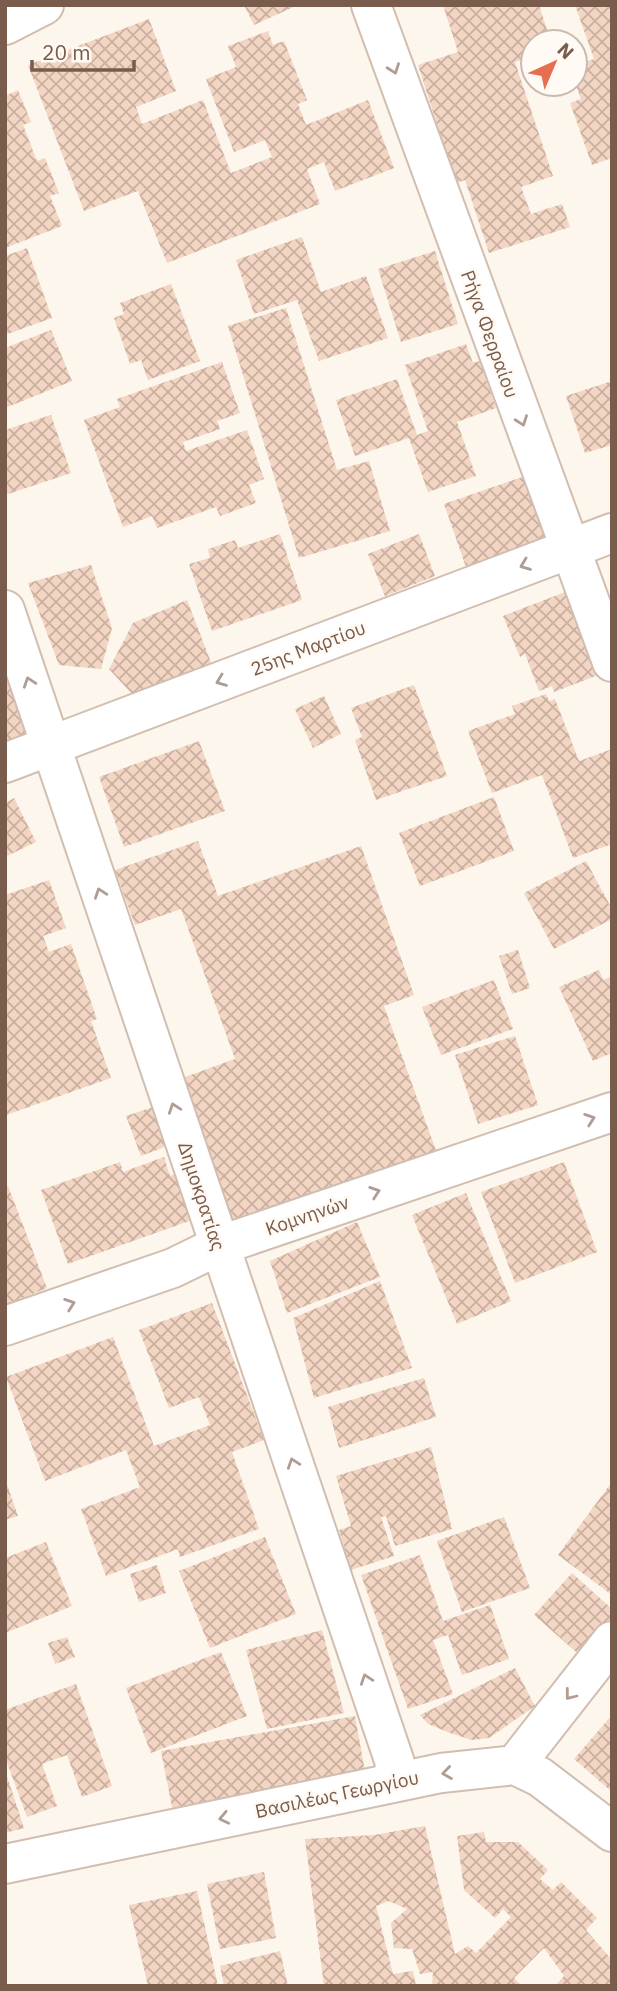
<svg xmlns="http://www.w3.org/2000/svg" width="617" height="1991" font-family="'IBM Plex Sans',sans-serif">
<defs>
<pattern id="building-cross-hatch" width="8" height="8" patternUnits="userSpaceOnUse" patternTransform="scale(1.75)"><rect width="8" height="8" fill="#f3d5c3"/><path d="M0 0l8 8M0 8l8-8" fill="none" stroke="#cab0a1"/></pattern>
</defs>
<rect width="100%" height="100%" fill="#fdf6ec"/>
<path fill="url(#building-cross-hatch)" d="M244,5h54l-44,20z
M443,5h96l12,37h-18v14l-18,6 38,114 -32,11 10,27 31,-10 8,23 -81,26 -24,-73 -9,3 -38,-118 40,-13z
M575,5h37v153l-20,7 -22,-62 11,-4 -6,-16v-18l19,-6z
M149,19l27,72 -40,16 6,17 61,-24 28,73 41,-16 -7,-17 -31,12 -28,-73 30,-12 -8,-21 40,-15 5,14 11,-4 23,59 -9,4 8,21 62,-25 26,68 -59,23 -11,-29 -17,7 13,35 -153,59 -29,-72 -54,20 -56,-146z
M18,90l13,32 -8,3 14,36 8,-3 14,35 -9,3 12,30 -57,22v-152z
M302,237l19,55 45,-16 22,62 -69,23 -22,-61 -43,14 -18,-54z
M27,248l25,70 -47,17v-79z
M435,251l23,73 -57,18 -23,-73z
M171,284l29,77 -52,19 -7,-20 -11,4 -16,-46 10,-4 -4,-11z
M286,308l51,162 32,-9 21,70 -91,27 -71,-232z
M51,330l21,51 -67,27v-60z
M466,344l7,19 7,-2 16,47 -39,14 19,54 -48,16 -19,-54 -54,18 -19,-56 61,-21 20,56 11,-4 -23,-66z
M222,362l18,51 -23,8 3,8 -37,13 3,9 61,-21 17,49 -15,6 7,18 -36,13 -4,-9 -59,21 -5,-12 -29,11 -39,-107 36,-13 -3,-8z
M612,381v64l-27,8 -19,-57z
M51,415l20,58 -66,22v-65z
M528,475l22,64 -84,28 -22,-63z
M280,534l22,66 -90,31 -23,-67 21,-6 -2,-9 27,-9 3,8z
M419,534l16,42 -50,20 -17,-42z
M91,565l21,63 -11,41 -42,-4 -31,-82z
M573,589l33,83 -52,20 -2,-6 -13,5 -14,-37 -5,3 -17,-41z
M187,600l25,65 -79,30 -24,-26 24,-46z
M5,670l27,78 -27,8z
M414,685l33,91 -71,24 -21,-60 7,-3 -11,-29z
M546,694l3,7 6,-2 24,62 33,-12v95l-39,14 -31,-83 -50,18 -24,-62 47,-17 -3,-8z
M324,696l17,38 -28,14 -18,-39z
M199,741l26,70 -101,36 -25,-70z
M494,797l20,54 -94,35 -21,-53z
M14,798l22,44 -31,15v-54z
M198,841l20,55 143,-50 53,149 -30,11 54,150 -203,72 -53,-150 53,-19 -54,-150 -46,16 -20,-55z
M586,861l26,48v10l-58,30 -30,-56z
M49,880l17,48 -23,8 6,16 22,-8 26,75 -6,2 20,57 -105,37 -1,-220z
M518,950l12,38 -18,6 -13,-38z
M599,970l4,10 9,-4v77l-19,8 -34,-74z
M494,980l19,49 -72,26 -19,-48z
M515,1036l23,69 -60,19 -23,-69z
M153,1107l14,39 -26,10 -15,-40z
M164,1157l6,19 8,-3 17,46 -127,45 -27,-74 79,-28 3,10z
M564,1162l33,90 -82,31 -34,-91z
M8,1186l39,102 -42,17v-118z
M466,1193l45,108 -54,23 -45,-109z
M357,1222l23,55 -93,36 -17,-52z
M380,1281l32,87 -98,30 -21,-80z
M212,1303l52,137 -32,12 27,77 -79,28 -2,-8 -72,27 -25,-67 59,-22 -14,-37 -81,31 -39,-104 107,-40 41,109 56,-21 -11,-28 -30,11 -30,-78z
M424,1378l12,39 -97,31 -11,-41z
M431,1447l21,82 -57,17 -9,-30 -5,1 13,39 -43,14 -12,-40 12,-4 -15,-50z
M5,1479l13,37 -13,4z
M612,1482v113l-54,-40z
M504,1517l26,71 -68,24 -25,-71z
M265,1537l31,77 -86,34 -31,-77z
M46,1542l26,64 -67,27v-75z
M420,1555l23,66 47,-16 19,54 -47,16 -14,-40 -15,5 20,54 -45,15 -47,-134z
M157,1565l9,28 -27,9 -9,-28z
M572,1573l40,36v16l-29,33 -49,-43z
M322,1630l22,83 -77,16 -21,-79z
M67,1637l8,20 -20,7 -7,-21z
M221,1652l26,64 -96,37 -25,-65z
M515,1668l20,38 -46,32 -17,2 -22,-7 -22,-9 -8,-9z
M76,1684l36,102 -30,11 -15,-42 -25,9 15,42 -30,11 -22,-60v-47z
M612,1715v77l-38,-33z
M355,1716l11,61 -193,35 -12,-61z
M5,1770l19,58 -19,5z
M425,1826l30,128 13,-8 8,7 35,-36 -8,-8 -8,9 -31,-28 -7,-54 27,-4 2,10h32l30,28 -8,9 13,11 8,-8 36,36 -11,12 26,30v26h-57l9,-10 -20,-28 -30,30 8,8h-90l1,-14 -13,2 -8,-25 -18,-1 -3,-25 16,-14 -18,-8 -13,5 17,68 20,-3 3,15h-92l-19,-147 69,-4z
M264,1872l12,66 -56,11 -13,-65z
M197,1891l21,95h-70l-19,-81z
M280,1951l8,35h-64l-4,-20z"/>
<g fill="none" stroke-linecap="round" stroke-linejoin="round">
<defs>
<path id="minor" d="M371,5l241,657
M5,25l39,-20
M5,610l390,1153 -2,19
M5,763l607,-230
M5,1326l168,-58 45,-22 394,-134
M515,1765l25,12 72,55
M5,1864l436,-91 74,-8 97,-124"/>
</defs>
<use href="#minor" stroke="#d1beb0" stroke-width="42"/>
<use href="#minor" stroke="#fff" stroke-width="38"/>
</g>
<defs><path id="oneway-chevron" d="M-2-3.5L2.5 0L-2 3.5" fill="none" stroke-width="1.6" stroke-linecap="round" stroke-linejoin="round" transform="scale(1.75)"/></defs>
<g stroke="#af9d94">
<use href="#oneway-chevron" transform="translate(394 69) rotate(70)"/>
<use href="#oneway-chevron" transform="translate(522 421) rotate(70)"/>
<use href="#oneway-chevron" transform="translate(525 565) rotate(159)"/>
<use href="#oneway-chevron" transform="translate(221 681) rotate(159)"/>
<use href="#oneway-chevron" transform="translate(29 682) rotate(-108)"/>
<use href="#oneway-chevron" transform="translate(100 893) rotate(-109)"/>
<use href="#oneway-chevron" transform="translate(174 1108) rotate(-109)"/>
<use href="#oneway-chevron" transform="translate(590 1119) rotate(-19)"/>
<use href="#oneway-chevron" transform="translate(375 1192) rotate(-19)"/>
<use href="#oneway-chevron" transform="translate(70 1304) rotate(-19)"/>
<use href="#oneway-chevron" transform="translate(293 1463) rotate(-109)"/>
<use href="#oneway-chevron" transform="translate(366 1679) rotate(-109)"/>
<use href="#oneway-chevron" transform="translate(570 1695) rotate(128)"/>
<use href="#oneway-chevron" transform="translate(447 1773) rotate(172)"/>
<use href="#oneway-chevron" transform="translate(224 1818) rotate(168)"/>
</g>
<g text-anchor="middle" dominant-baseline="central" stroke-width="5" stroke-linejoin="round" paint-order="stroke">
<g font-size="19" fill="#7a5c4d" stroke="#fffaf3">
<text transform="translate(490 334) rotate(70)">Ρήγα Φερραίου</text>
<text transform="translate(308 648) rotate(-21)">25ης Μαρτίου</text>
<text transform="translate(202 1196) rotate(72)">Δημοκρατίας</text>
<text transform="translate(307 1215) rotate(-19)">Κομνηνών</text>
<text transform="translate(337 1794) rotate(-12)">Βασιλέως Γεωργίου</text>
</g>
</g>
<rect width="617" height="1991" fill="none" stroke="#7a5c4d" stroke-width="14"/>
<g transform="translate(554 63) rotate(44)"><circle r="33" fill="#fffaf3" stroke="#cabbb1" stroke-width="2"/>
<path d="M0-5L12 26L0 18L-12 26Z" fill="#e76f51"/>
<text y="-10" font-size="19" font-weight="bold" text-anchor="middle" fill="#7a5c4d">N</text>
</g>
<path d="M32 60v10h102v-10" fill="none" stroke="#7a5c4d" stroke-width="3.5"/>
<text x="42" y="60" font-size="21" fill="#7a5c4d" stroke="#fffaf3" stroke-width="5" paint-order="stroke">20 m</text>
</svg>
